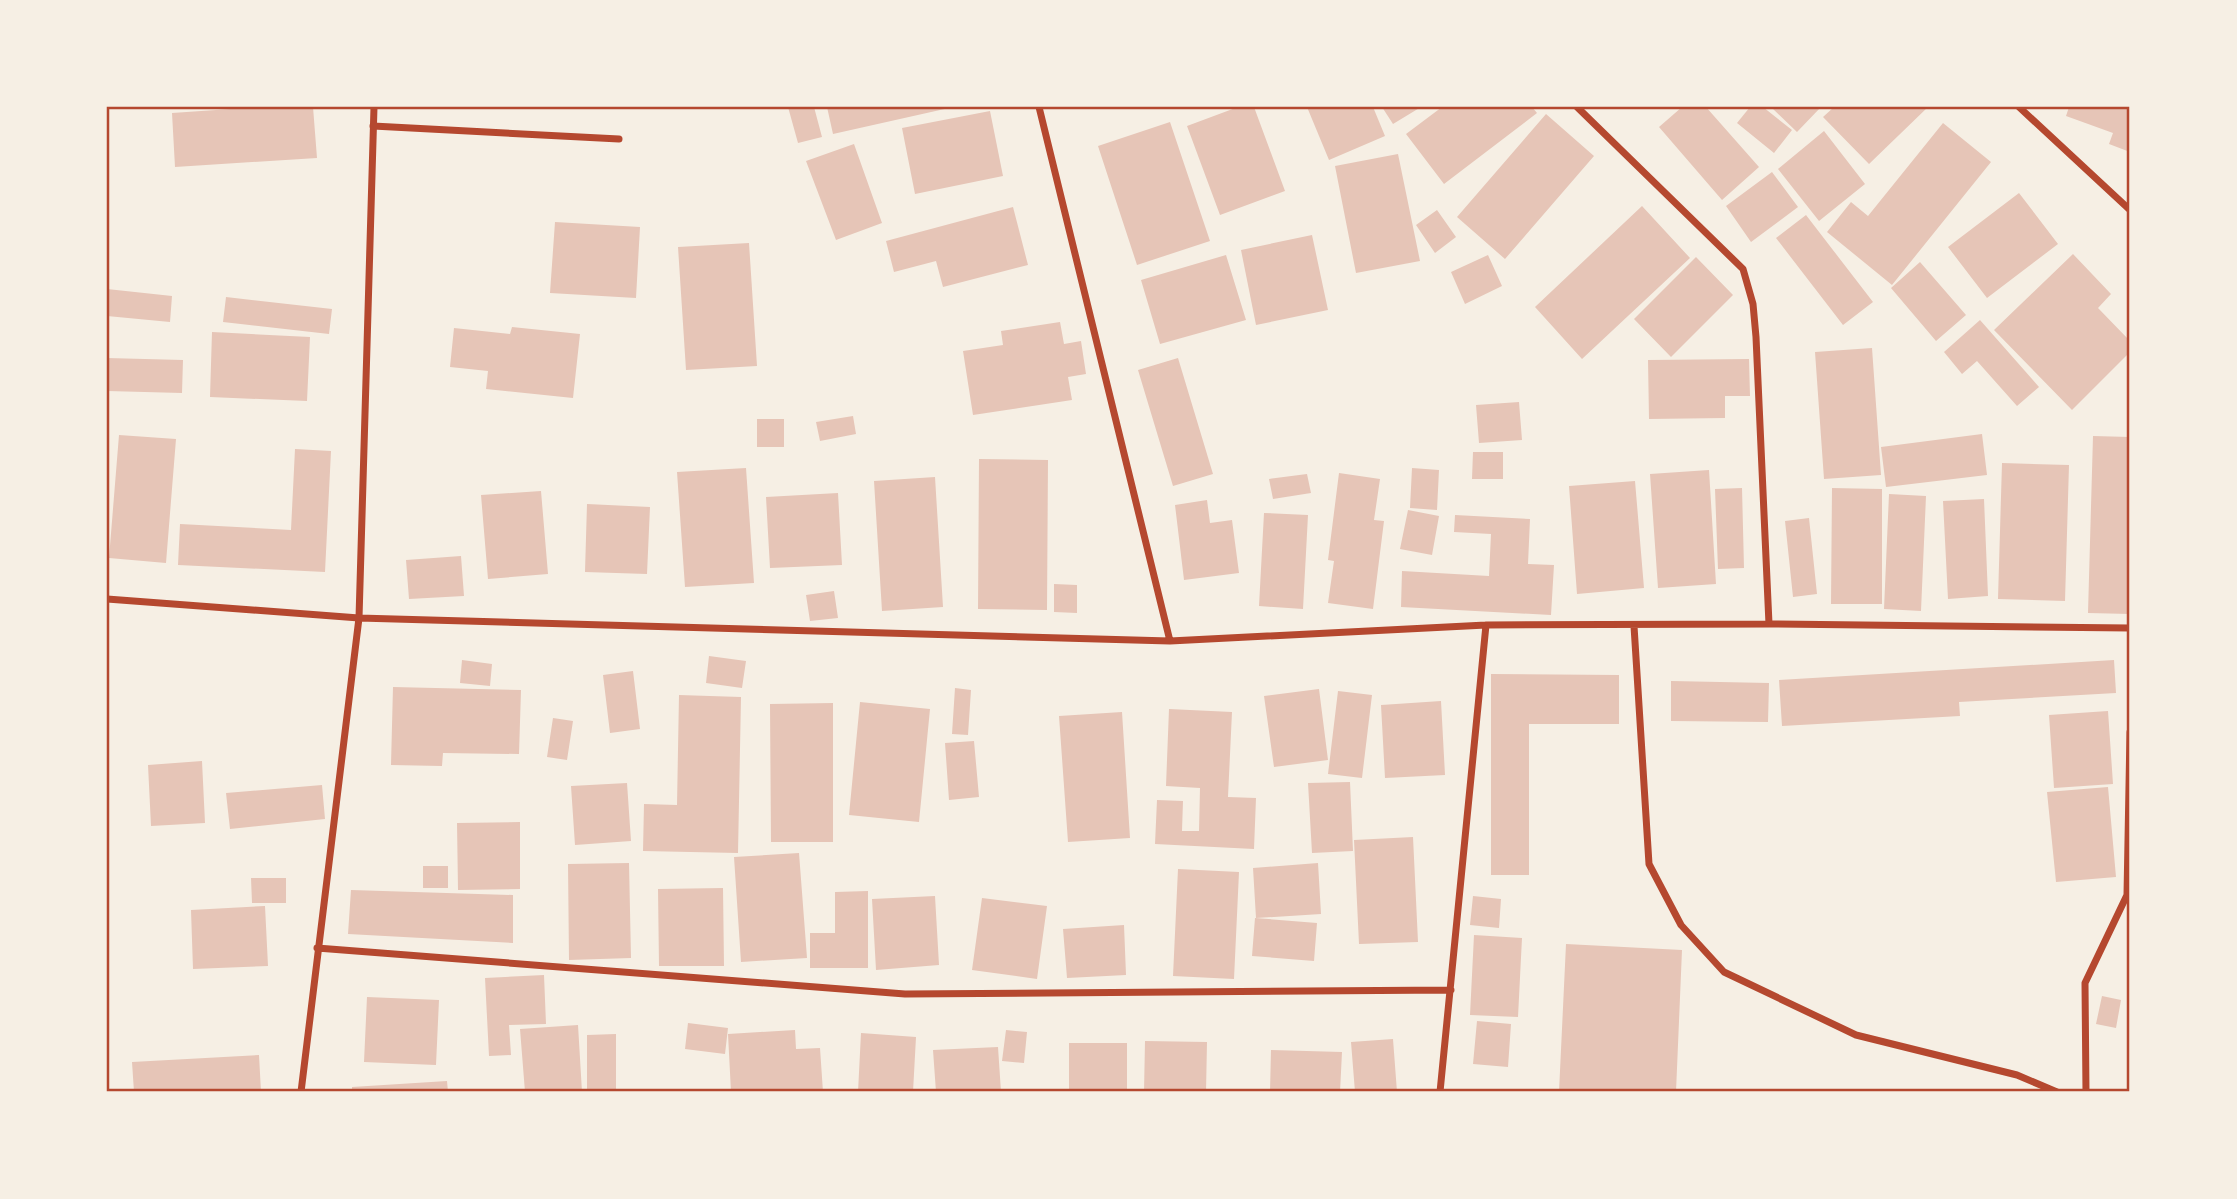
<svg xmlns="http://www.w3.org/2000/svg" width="2237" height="1199" font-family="Helvetica,sans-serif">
<rect width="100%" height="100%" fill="#f6efe4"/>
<path fill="#e6c5b7" d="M258,107h55l4,51 -142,9 -3,-54z
M788,107h26l8,30 -24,6z
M827,107h122v1l-116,26z
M1238,107h16l31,84 -65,24 -33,-89z
M1307,107h66l12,29 -56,24z
M1382,107h39l-28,17z
M1442,107h90l5,6 -93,71 -38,-50z
M1682,107h24l53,60 -37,33 -63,-73z
M1750,107h13l29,23 -18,23 -37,-30z
M1771,107h50l-24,25z
M1834,107h94l-59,57 -46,-47z
M2069,107h61v45l-21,-8 4,-11 -47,-17z
M990,111l13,65 -88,18 -13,-66z
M1546,114l48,42 -89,103 -48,-42z
M1170,122l40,119 -73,24 -39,-119z
M1943,123l48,39 -99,123 -65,-53 24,-30 17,14z
M1824,131l41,53 -46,37 -41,-52z
M854,144l28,79 -46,17 -30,-79z
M1398,154l22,107 -64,12 -21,-107z
M1772,172l26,35 -47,35 -25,-36z
M2019,193l39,51 -71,54 -39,-51z
M1642,206l48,52 -108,101 -47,-52z
M1013,207l15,58 -85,22 -7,-26 -42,11 -8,-31z
M1437,210l19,27 -21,16 -19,-28z
M1806,215l67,87 -30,23 -67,-87z
M555,222l85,5 -4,71 -86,-5z
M1312,235l16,75 -72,15 -15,-75z
M749,243l8,123 -71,4 -8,-123z
M2073,254l38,40 -13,14 32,33v11l-58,58 -78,-80z
M1226,255l20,65 -86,24 -19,-64z
M1488,255l14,31 -37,18 -14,-32z
M1696,257l37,38 -62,62 -37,-38z
M1920,262l46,53 -30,26 -45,-53z
M107,289l65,7 -2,26 -63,-6z
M226,297l106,12 -3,25 -106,-12z
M1980,320l59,67 -22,19 -40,-45 -15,13 -18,-22z
M1060,322l4,22 17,-3 5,33 -18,3 4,23 -99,15 -10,-64 40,-6 -2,-14z
M512,327l68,7 -7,64 -87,-9 2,-18 -38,-4 4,-39 56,6z
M212,332l98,5 -3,64 -97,-4z
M1872,348l9,127 -57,4 -9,-127z
M107,358l76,2 -1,33 -75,-2z
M1178,358l35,116 -40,12 -35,-116z
M1749,359l1,37h-25v22l-76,1 -1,-59z
M1519,402l3,38 -43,3 -3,-38z
M853,416l3,18 -36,7 -4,-19z
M757,419h27v28h-27z
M1982,434l5,41 -101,12 -5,-40z
M119,435l57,4 -10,124 -57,-5z
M2093,436l37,1v177l-42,-1z
M295,449l36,2 -6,121 -147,-7 2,-41 111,6z
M1473,452h30v27h-31z
M979,459l69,1 -1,150 -69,-1z
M2002,463l67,2 -4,136 -67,-2z
M746,468l8,115 -69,4 -8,-115z
M1412,468l27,2 -2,40 -27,-2z
M1709,470l7,114 -58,4 -8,-114z
M1339,473l41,6 -6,41 10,1 -11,88 -45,-6 6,-42 -6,-1z
M1307,474l4,19 -38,6 -4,-20z
M935,477l8,130 -61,4 -8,-130z
M1635,481l9,107 -67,6 -8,-108z
M1742,488l2,80 -26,1 -3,-80z
M1832,488l50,1v115h-51z
M541,491l7,83 -60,5 -7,-84z
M838,493l4,72 -72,3 -4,-71z
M1889,494l37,2 -5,115 -37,-2z
M1984,499l4,97 -40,3 -5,-98z
M1207,500l3,23 22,-3 7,53 -55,7 -9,-75z
M587,504l63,3 -3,67 -62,-2z
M1408,510l31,6 -7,39 -32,-6z
M1264,513l44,2 -5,94 -44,-3z
M1455,515l75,4 -2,45 26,1 -3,50 -150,-8 1,-36 87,5 2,-42 -37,-2z
M1809,518l8,76 -24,3 -8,-76z
M461,556l3,40 -55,3 -3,-39z
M1054,584l23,1v28l-23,-1z
M834,591l4,27 -28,3 -4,-26z
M709,656l37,5 -4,27 -36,-5z
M462,660l30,4 -2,22 -30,-3z
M2114,660l2,33 -157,9 1,14 -178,10 -3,-46z
M633,671l7,58 -30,4 -7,-58z
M1491,674l128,1v49h-90v151h-38z
M1671,681l98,2 -1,39 -97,-1z
M393,687l128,3 -2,64 -76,-1 -1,13 -51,-1z
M955,688l16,2 -3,45 -16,-1z
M1319,689l9,71 -54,7 -10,-71z
M1338,691l34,4 -10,83 -34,-4z
M679,695l62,2 -3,156 -95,-2 1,-47 33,1z
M1441,701l4,74 -60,3 -4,-73z
M860,702l70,7 -11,113 -70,-7z
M833,703v139h-62l-1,-138z
M1169,709l63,3 -4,85 28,1 -2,51 -99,-5 2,-44 26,1 -1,30h17l1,-43 -34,-2z
M2108,711l5,73 -59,4 -5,-73z
M1122,712l8,126 -62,4 -9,-126z
M553,718l20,3 -6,39 -20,-3z
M974,741l5,56 -30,3 -4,-57z
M202,761l3,62 -54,3 -3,-61z
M1350,782l3,69 -41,2 -4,-70z
M627,783l4,58 -56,4 -4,-59z
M322,785l3,34 -95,10 -4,-36z
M2108,787l8,90 -60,5 -9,-90z
M520,822v67l-62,1 -1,-67z
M1413,837l5,105 -59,2 -5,-104z
M799,853l8,105 -66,4 -7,-105z
M629,863l2,95 -62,2 -1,-96z
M1318,863l3,51 -65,4 -3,-50z
M423,866h25v22h-25z
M1178,869l61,3 -5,107 -61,-3z
M251,878h35v25h-34z
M723,888l1,78h-65l-1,-77z
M351,890l162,5v48l-165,-9z
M868,891v77h-58v-35h25v-41z
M935,896l4,69 -63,5 -4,-71z
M1473,896l28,3 -2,29 -29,-3z
M982,898l65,8 -10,73 -65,-9z
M265,906l3,60 -75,3 -2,-59z
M1255,918l62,5 -3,38 -62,-5z
M1124,925l2,50 -59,3 -4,-49z
M1474,935l48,3 -4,79 -48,-2z
M1566,944l116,6 -6,142h-117z
M544,975l2,49 -37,1 2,30 -22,1 -4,-78z
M2102,996l19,4 -5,28 -20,-4z
M367,997l72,3 -3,65 -72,-3z
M1477,1021l34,3 -3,43 -35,-3z
M688,1023l40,5 -3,26 -40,-5z
M578,1025l4,67h-57l-5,-63z
M795,1030l1,19 24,-1 3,44h-92l-3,-58z
M1006,1030l21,2 -3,31 -22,-2z
M861,1033l55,4 -3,55h-55z
M616,1034v58h-29v-57z
M1393,1039l4,53h-42l-4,-50z
M1145,1041l62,1 -1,50h-62z
M1069,1043h58v49h-58z
M998,1047l3,45h-65l-3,-42z
M1271,1050l71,2 -2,40h-70z
M259,1055l2,37h-127l-2,-30z
M447,1081l1,11h-96v-5z"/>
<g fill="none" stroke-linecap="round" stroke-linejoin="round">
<path stroke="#b5482f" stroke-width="7" d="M1039,107l131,534
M1577,107l166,162 10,35 3,33 13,287
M2019,107l111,103
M373,126l246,13
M107,599l252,19 811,23 316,-16 283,-1 361,4
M1634,626l15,238 32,61 43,47 132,63 161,40 40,17
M317,948l588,46 546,-4
M301,1092l58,-474 15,-511
M1440,1092l46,-467
M2086,1092l-1,-109 42,-88 3,-163"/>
</g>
<rect width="2237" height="1199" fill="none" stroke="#f6efe4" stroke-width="217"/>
<rect x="108" y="108" width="2020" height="982" fill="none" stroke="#b5482f" stroke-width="2.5"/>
</svg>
